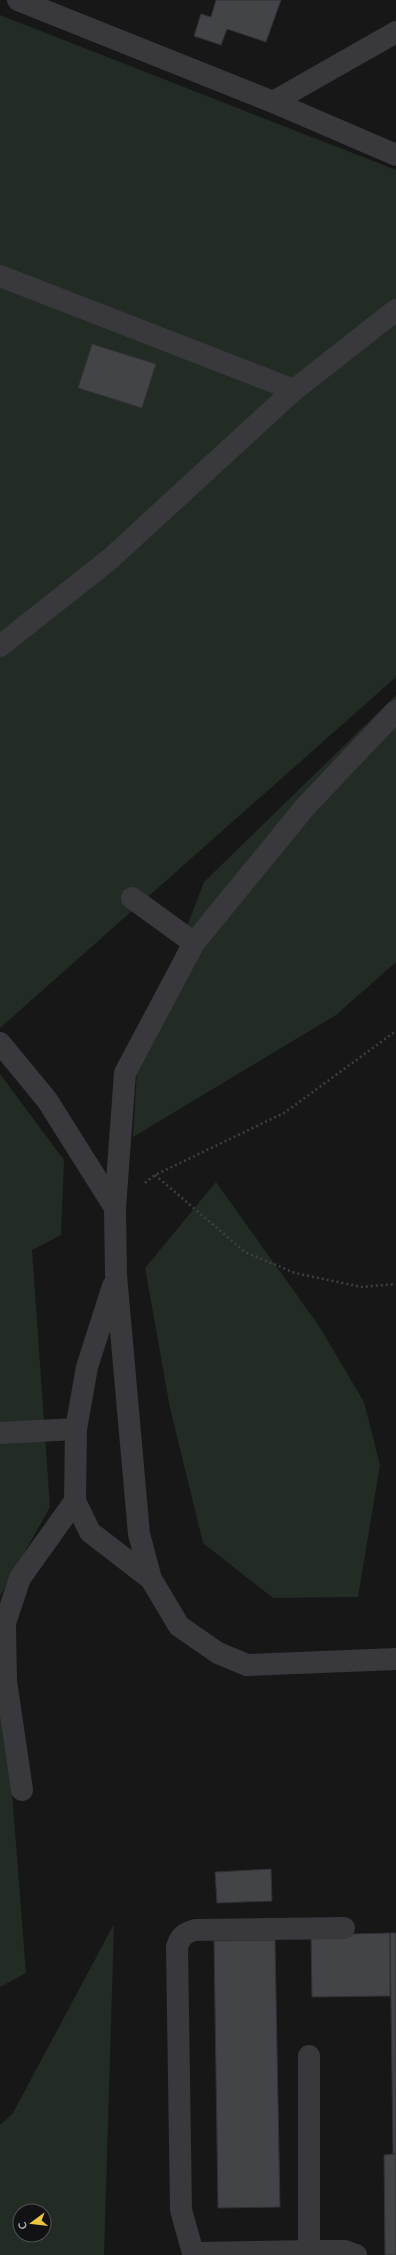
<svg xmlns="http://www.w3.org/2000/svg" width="396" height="2255" font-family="'Nunito Sans',sans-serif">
<rect width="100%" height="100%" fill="#171718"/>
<path fill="#232b25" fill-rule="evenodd" d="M0,15l396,155v507l-396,351z
M396,695v267l-60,53 -203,122 5,-84 66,-171z
M0,1074l64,86 -3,75 -29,15 18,257 -50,89z
M216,1182l103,144 45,76 16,63 -22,132 -85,1 -70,-55 -33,-135 -25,-140z
M0,1638l26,335 -26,14z
M114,1924l-10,331h-104v-130l13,-12zM20,2211h24v24h-24z"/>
<path fill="#434448" stroke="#313134" d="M216,0h65l-15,42 -39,-13 -6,16 -27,-9 7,-22 10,3z
M92,344l64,20 -14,44 -64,-20z
M271,1869l1,32 -55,2 -2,-31z
M390,1933v63l-78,1 -1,-62z
M390,1933h6v221h-3z
M275,1940l5,267 -62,1 -4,-267z
M393,2154h3v101h-11l-1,-100z"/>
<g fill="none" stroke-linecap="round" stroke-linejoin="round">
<path stroke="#3e3f44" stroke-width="2.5" stroke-dasharray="2 3" stroke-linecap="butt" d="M155,1175l90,77 50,21 67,14 34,-3
M145,1183l10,-8 129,-62 112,-82"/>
<path stroke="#38383d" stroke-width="22" d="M18,0l255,102 123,53
M273,102l123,-70
M0,276l294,114
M0,646l110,-87 184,-169 102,-80
M396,711l-90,95 -112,137 -69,130 -10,135 1,67 23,259 12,45 28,47 39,27 29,12 149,-6
M132,898l62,45
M0,1043l47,57 68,108
M0,1433l76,-4
M75,1501l15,31 61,47
M22,1790l-16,-109 -1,-58 15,-45 55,-77 1,-72 11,-62 26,-81
M309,2251h36l11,4
M193,2253l-12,-43 -4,-263c3,-11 8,-14 18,-17l149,-2
M193,2255v-2l116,-2v-195"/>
</g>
<g transform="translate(32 2223) rotate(255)"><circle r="19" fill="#121214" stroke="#4e5056"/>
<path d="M0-3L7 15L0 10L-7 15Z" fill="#ecc63b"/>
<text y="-6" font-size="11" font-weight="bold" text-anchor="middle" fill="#a9acb8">С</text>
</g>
</svg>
